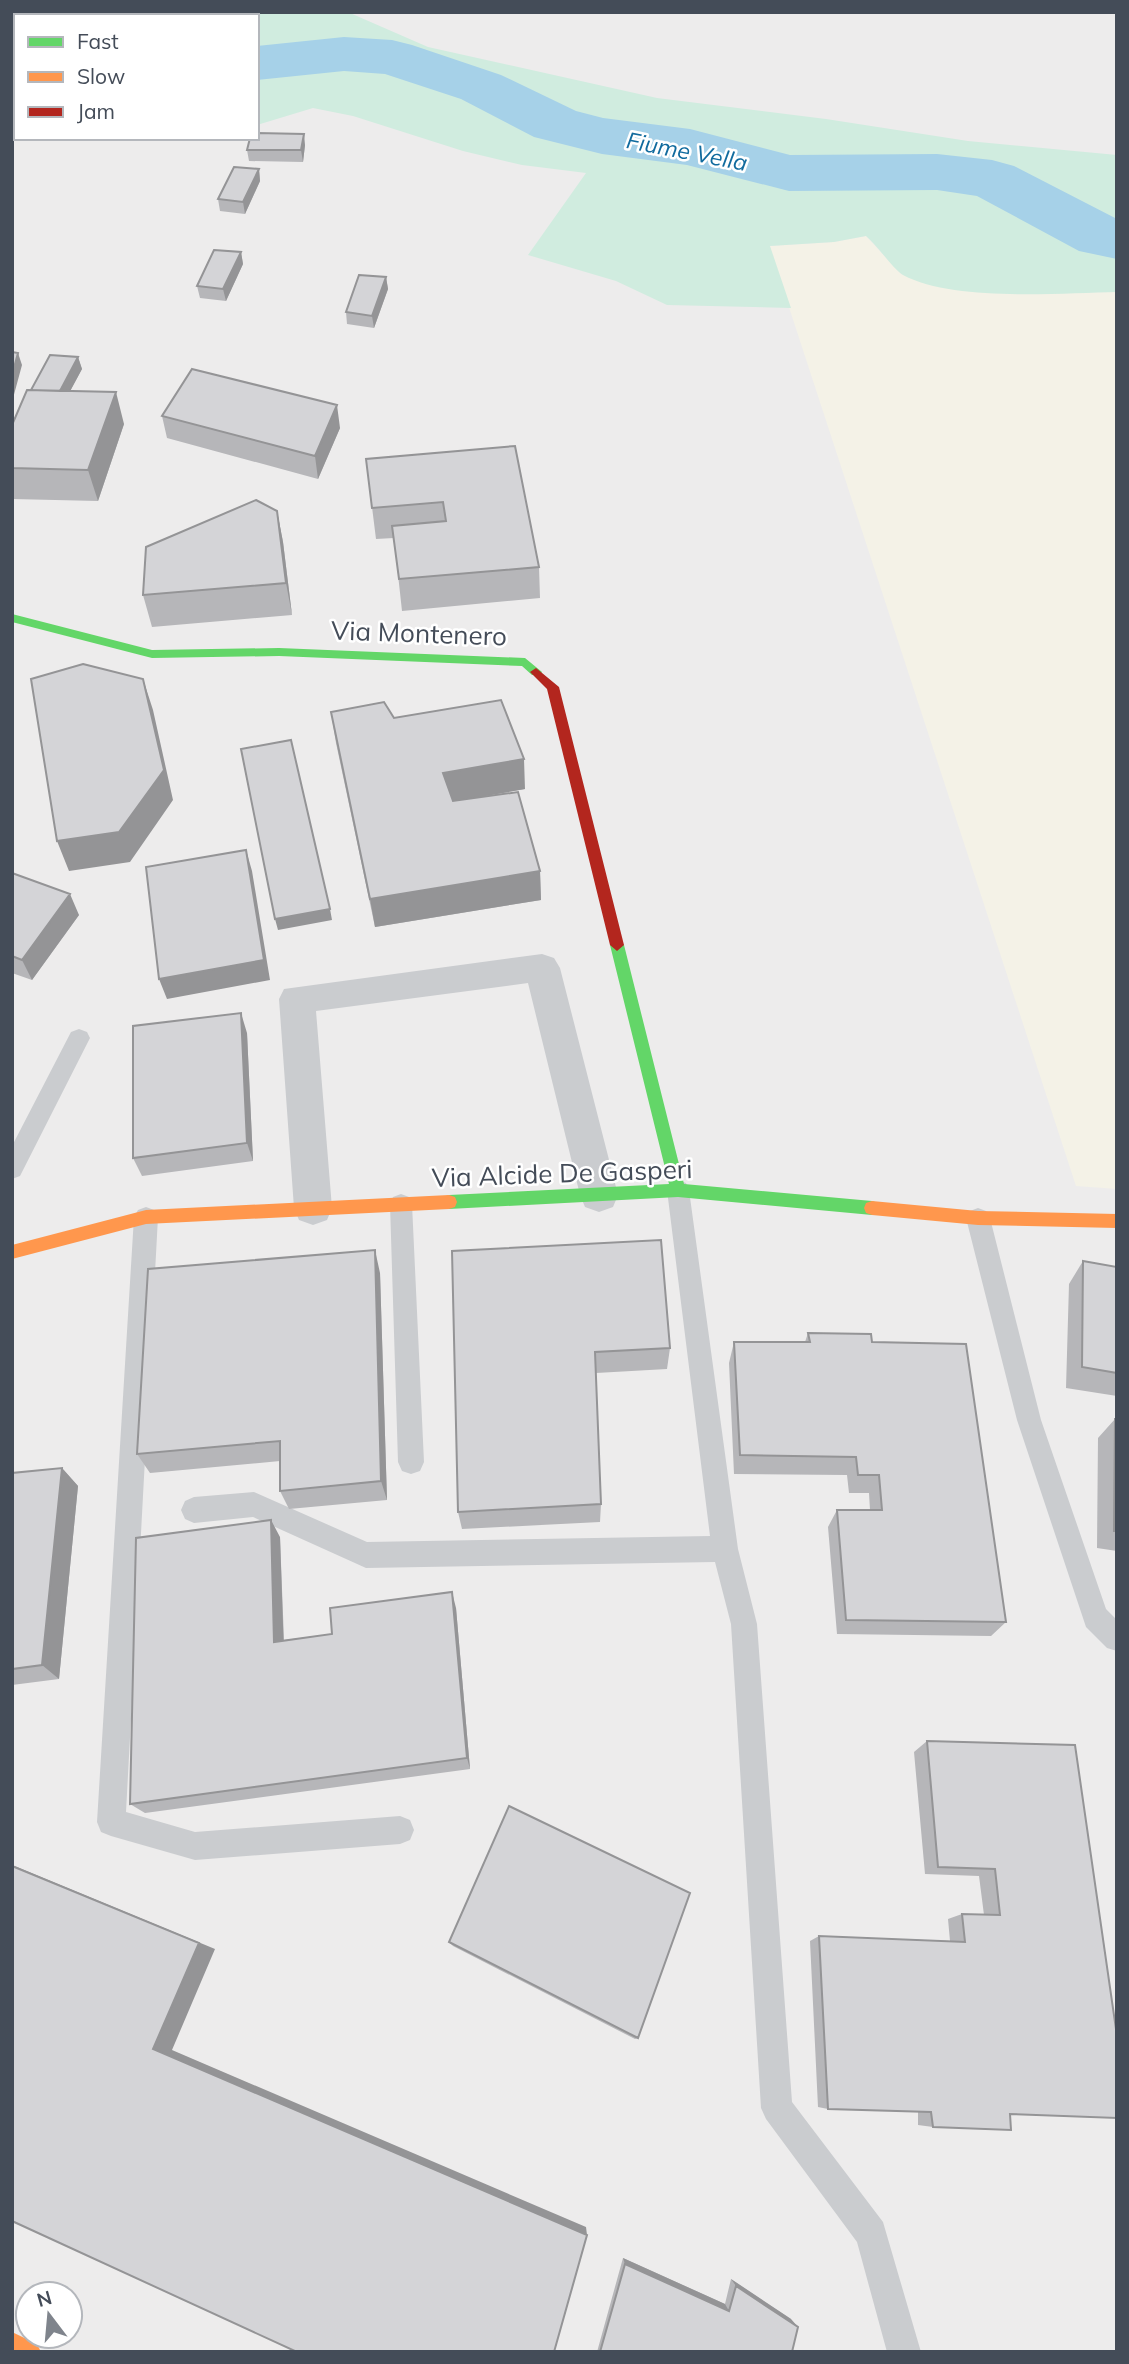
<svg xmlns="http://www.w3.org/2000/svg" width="1129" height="2364" font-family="Mulish,sans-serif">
<rect width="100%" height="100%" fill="#edecec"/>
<path fill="#f4f2e7" d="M866,236l35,38 33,11 68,8 115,-1v897l-41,-3 -307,-940 65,-4z"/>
<path fill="#d0ecdf" d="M12,12l338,1 78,34 229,51 169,21 142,22 149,14v137c-59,1 -163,10 -214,-17 -8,-4 -27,-31 -37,-39l-32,6 -64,4 21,62 -124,-3 -51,-24 -88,-26 58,-82 -64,-8 -59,-14 -110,-35 -40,-8 -56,17v-109h-241v100l-4,1z"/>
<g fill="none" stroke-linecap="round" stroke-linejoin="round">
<path fill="#a6d1e8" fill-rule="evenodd" d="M12,12h23l3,4h-22v25h-4z
M344,37l48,3 20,5 89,30 75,36 27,7 87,11 100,26 147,-1 55,6 22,6 103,53v40l-38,-8 -102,-55 -40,-6 -148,1 -102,-26 -85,-11 -68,-17 -73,-38 -76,-25 -41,-3 -87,9v-34z"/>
<path fill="#cacccf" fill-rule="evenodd" d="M79,1029l8,3 3,6 -70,138 -8,3v-33l59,-114z
M678,1180l8,3 3,7 49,359 19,75 35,478 91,120 38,130h-34l-30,-110 -91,-123 -5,-11 -30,-484 -16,-62 -349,6 -113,-51 -59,6 -9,-4 -4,-9 4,-9 9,-4 60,-5 113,50 343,-6 -43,-346 3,-7z
M401,1194l8,3 3,7 12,258 -4,9 -9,3 -9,-3 -4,-9 -8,-258 3,-7z
M146,1207l8,3 4,7 -32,595 69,20 205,-16 10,4 4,10 -4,10 -10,4 -205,16 -84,-24 -10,-4 -4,-10 37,-605 4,-7z
M978,1208l8,3 4,7 51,202 65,189 11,11v31l-10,-3 -21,-21 -69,-207 -51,-202 4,-7z"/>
<path fill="#cacccf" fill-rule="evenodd" d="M542,954l12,4 6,10 58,227 -5,12 -14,5 -14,-5 -5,-12 -52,-212 -212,28 16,197 -5,12 -14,5 -14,-5 -5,-12 -15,-209 5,-10z"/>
<path fill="#63d668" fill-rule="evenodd" d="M12,614l140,36 127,-2 246,10 17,14 -2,3h-8l-10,-9 -243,-10 -127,2 -140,-36z
M617,939l7,6 60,239 188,17 6,2 2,5 -2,5 -6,2 -194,-18 -229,12 -6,-2 -2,-5 2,-5 6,-2 220,-11 -59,-239z"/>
<path fill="#ff974d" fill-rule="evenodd" d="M449,1195l6,2 2,5 -2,5 -6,2 -303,15 -134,35v-14l134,-35z
M872,1201l106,10 139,3v14l-139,-3 -106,-10 -6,-2 -2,-5 2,-5z
M12,2332l25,12 4,8h-29z"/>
<path fill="#b3261e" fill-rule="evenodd" d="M536,668l23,19 65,258 -7,6 -7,-6 -63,-256 -17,-17z"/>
</g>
<path fill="#b6b6b9" d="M305,145l-2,17 -54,-1 -2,-11z
M259,169l1,12 -15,33 -25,-3 -2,-12z
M241,252l2,12 -17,37 -26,-3 -3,-12z
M386,277l2,12 -14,39 -27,-4 -1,-12z
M78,357l4,12 -12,22 54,33 -26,77 -86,-2v-74l19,-35z
M162,416l178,12 -22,51 -151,-41z
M515,446l24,121 1,31 -138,13 -8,-73 -18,1 -10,-80z
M277,511l6,31 9,73 -140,12 -9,-32z
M331,712l63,6 131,71 -51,9 66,73 1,29 -166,27 -39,-184z
M12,873l67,42 -47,65 -20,-7z
M247,1033l6,128 -111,15 -9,-18z
M452,1251l218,97 -3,21 -71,4 5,131 -1,18 -138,7 -4,-17z
M1083,1261l34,6v129l-51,-8 3,-104z
M380,1273l7,227 -98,9 -9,-18v-30l-130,12 -13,-19z
M808,1333l64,9 134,280 -15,14 -154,-2 -9,-107 9,-17h33l-1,-17h-20l-2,-18 -113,-1 -5,-111 5,-21h71z
M1115,1419h2v132l-20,-3 1,-110z
M62,1468l16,18 -19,193 -47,6v-212z
M280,1537l4,103 48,-6 124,-26 14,161 -325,44 -15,-9z
M927,1741l148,4 -65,369 -77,13 -15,-2v-14l-90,-2 -10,-2 -8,-166 9,-5 131,5 -2,-22 14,-5 22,1 -5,-39 -54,-2 -11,-122z
M449,1942l189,96 -3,1 -182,-93z
M623,2258l102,46 6,-25 60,40 1,33h-195z"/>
<path fill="#949496" d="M304,134l1,11 -2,17 -2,-12z
M259,169l1,12 -15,33 -2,-12z
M241,252l2,12 -17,37 -3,-12z
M386,277l2,12 -14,39 -2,-12z
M18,353l4,12 -10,37v-27z
M78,357l4,12 -23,43 -3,-12z
M116,392l8,32 -26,77 -10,-31z
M337,405l3,23 -22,51 -3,-23z
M277,511l6,31 9,73 -6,-32z
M143,679l10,31 20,90 -43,62 -61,9 -12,-30z
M524,759l1,30 -79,14 -3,-30z
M246,850l6,21 18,109 -103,19 -8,-20z
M540,871l1,29 -166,27 -5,-28z
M70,894l9,21 -47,65 -10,-20z
M330,909l2,11 -54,10 -3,-11z
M241,1013l6,20 6,128 -6,-18z
M375,1250l5,23 7,227 -6,-19z
M62,1468l16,18 -19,193 -17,-14z
M271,1520l9,17 4,118 -10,-13z
M452,1592l4,16 14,161 -3,-11z
M12,1865l203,84 -43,101 414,177 1,8 -434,-186z
M623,2258l102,46 4,7 -104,-47z
M731,2279l60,40 7,8 -62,-41z"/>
<path fill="#d4d4d7" stroke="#949496" stroke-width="2" d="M257,133l47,1 -3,16h-54l3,-12h7z
M234,167l25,2 -16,33 -25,-3z
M214,250l27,2 -18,37 -26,-3z
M359,275l27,2 -14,39 -26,-4z
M12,352l6,1 -6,22z
M50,355l28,2 -18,34 -29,-1z
M192,369l145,36 -22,51 -153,-40z
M27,390l89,2 -28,78 -76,-2v-43z
M515,446l24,121 -140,12 -7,-53 54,-5 -3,-19 -71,6 -6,-49z
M256,500l21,11 9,72 -143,12 3,-48z
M83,664l60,15 21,91 -45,62 -62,9 -26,-162z
M501,700l23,59 -81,14 10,28 65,-9 22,79 -170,28 -39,-187 53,-10 10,16z
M291,740l39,169 -55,10 -34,-170z
M246,850l18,110 -105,19 -13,-112z
M12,873l58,21 -48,66 -10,-4z
M241,1013l6,130 -114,15v-132z
M661,1240l9,108 -75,4 6,152 -143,8 -6,-261z
M375,1250l6,231 -101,10v-50l-143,13 11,-185z
M1083,1261l34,6v106l-35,-6z
M808,1333l63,1 1,8 94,2 40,278 -160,-2 -9,-110h45l-3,-35h-21l-2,-18 -116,-2 -6,-113h76z
M1115,1419h2v112h-3z
M62,1468l-20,197 -30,4v-196z
M271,1520l3,122 58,-8 -2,-26 122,-16 15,166 -337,46 6,-266z
M927,1741l148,4 42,291v82l-107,-4 1,16 -78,-3 -2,-15 -103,-3 -9,-173 146,6 -3,-28 38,1 -5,-46 -57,-2z
M509,1806l181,87 -52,145 -189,-96z
M12,1866l187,77 -46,106 434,186 -33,117h-257l-285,-131z
M625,2264l104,47 7,-25 62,41 -6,25h-192z"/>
<g text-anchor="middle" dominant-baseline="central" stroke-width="5" stroke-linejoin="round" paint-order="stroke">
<g font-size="23" font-style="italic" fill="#116b9e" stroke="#fff">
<text transform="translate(687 151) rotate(11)">Fiume Vella</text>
</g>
<g font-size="26" fill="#444c58" stroke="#fff">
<text transform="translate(419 633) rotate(2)">Via Montenero</text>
<text transform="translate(562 1173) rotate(-2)">Via Alcide De Gasperi</text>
</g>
</g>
<rect width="1129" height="2364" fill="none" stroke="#444c58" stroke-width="28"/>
<rect x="14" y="14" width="245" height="126" fill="#ffffff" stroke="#b4b7bc" stroke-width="2"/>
<rect x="28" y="37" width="35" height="10" fill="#63d668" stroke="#b4b7bc" stroke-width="2"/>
<text x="77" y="49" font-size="21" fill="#444c58">Fast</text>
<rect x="28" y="72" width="35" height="10" fill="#ff974d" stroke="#b4b7bc" stroke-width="2"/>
<text x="77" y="84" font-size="21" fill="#444c58">Slow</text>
<rect x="28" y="107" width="35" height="10" fill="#b3261e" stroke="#b4b7bc" stroke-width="2"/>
<text x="77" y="119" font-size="21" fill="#444c58">Jam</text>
<g transform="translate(49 2315) rotate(344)"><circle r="33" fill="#ffffff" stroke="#b4b7bc" stroke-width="2"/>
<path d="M0-5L12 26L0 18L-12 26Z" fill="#7f848c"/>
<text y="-10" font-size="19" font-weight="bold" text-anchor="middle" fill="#444c58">N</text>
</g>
</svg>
